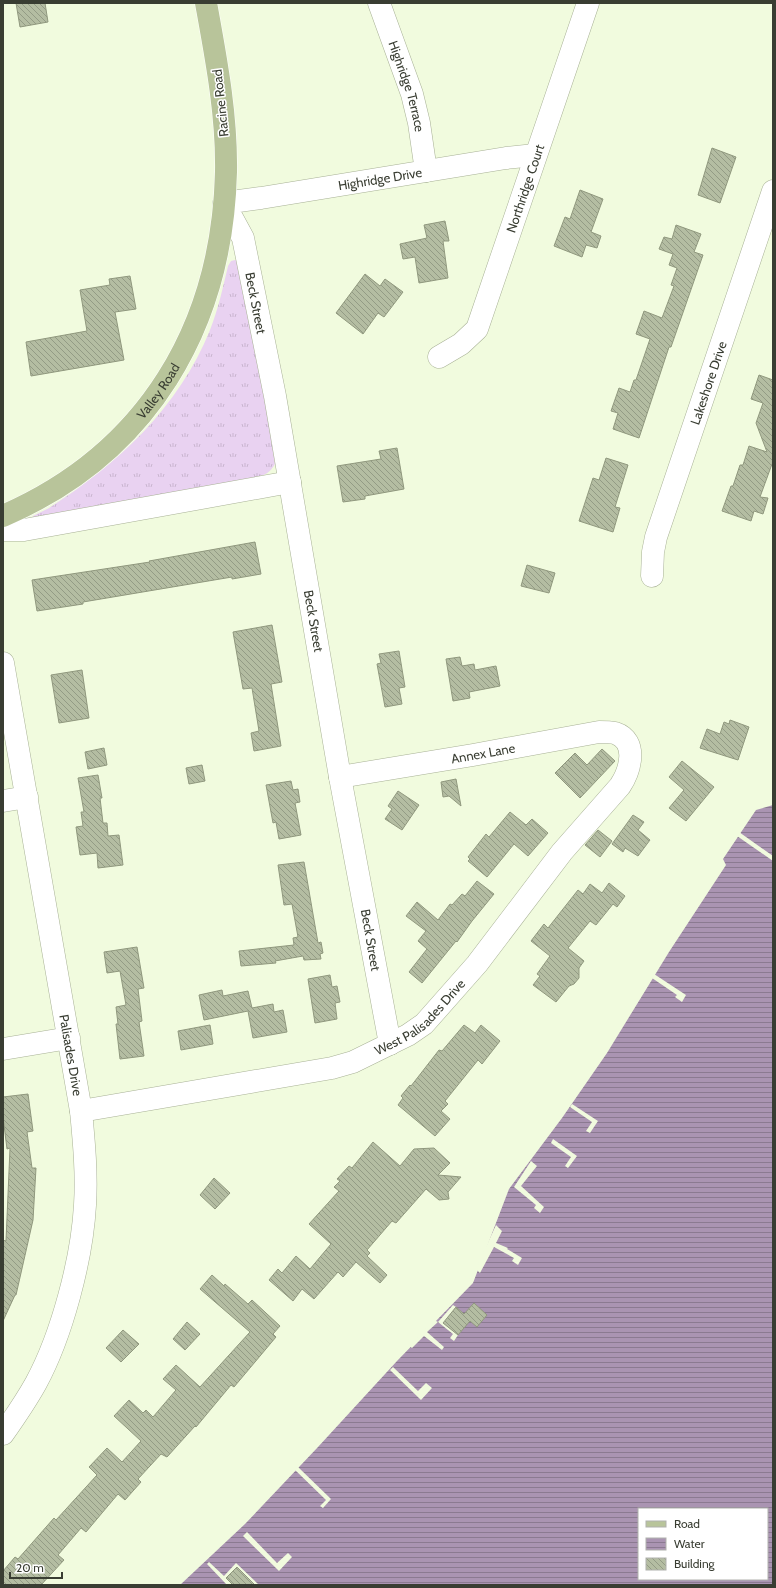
<svg xmlns="http://www.w3.org/2000/svg" width="776" height="1588" font-family="Cabin,sans-serif">
<defs>
<pattern id="grass-tufts" width="24" height="20" patternUnits="userSpaceOnUse"><rect width="24" height="20" fill="#e9d2f1"/><path d="M3 7l-1-3M5 7V3M7 7l1-3M15 17l-1-3M17 17v-4M19 17l1-3" fill="none" stroke="#c9b5cf"/></pattern>
<pattern id="water-rules" width="6" height="5" patternUnits="userSpaceOnUse"><rect width="6" height="5" fill="#aa94b2"/><path d="M0 2.5h6" fill="none" stroke="#8b7a91"/></pattern>
<pattern id="building-back-hatch" width="6" height="6" patternUnits="userSpaceOnUse"><rect width="6" height="6" fill="#b4bda2"/><path d="M-1 5l2 2M0 0l6 6M5-1l2 2" fill="none" stroke="#939b85"/></pattern>
</defs>
<rect width="100%" height="100%" fill="#f1fbde"/>
<path fill="url(#grass-tufts)" d="M235,260l4,2 30,160 6,42c-5,9 -10,11 -19,13l-225,43 2,-4c5,-3 11,-5 16,-8 69,-44 130,-101 161,-178 8,-20 13,-43 18,-64l3,-5z"/>
<path fill="url(#water-rules)" fill-rule="evenodd" d="M773,805v780h-593l65,-61 73,-77 79,-86 76,-78 36,-94 53,-71 45,-65 62,-101 57,-87 -3,-6 33,-49zM639,1509h128v70h-128z"/>
<path fill="#f1fbde" d="M739,832l34,24v5l-36,-25z
M654,974l32,21 -4,7 -7,-5 2,-2 -25,-17z
M572,1104l26,17 -8,12 -4,-2 6,-9 -22,-15z
M553,1139l24,17 -9,12 -3,-2 6,-9 -20,-14z
M531,1161l6,5 -16,20 23,21 -4,6 -6,-5 2,-3 -22,-18z
M496,1225l6,6 -6,12 12,5 -1,1 15,9 -4,7 -6,-4 2,-3 -20,-11 -14,26 -4,-4z
M453,1305l3,2 -12,16 14,12 -4,6 -4,-3 3,-4 -15,-12 -11,10 17,15 -2,3 -18,-14 -12,12 -3,-2 25,-26 4,2z
M393,1367l25,24 8,-8 6,5 -11,12 -31,-30z
M297,1466l34,33 -8,9 -3,-2 6,-6 -32,-31z
M247,1532l30,31 11,-10 4,4 -13,14 -36,-35z
M209,1562l15,14 12,-13 22,21 -4,1 -17,-18 -11,11 7,7h-6l-20,-21z"/>
<path fill="url(#building-back-hatch)" stroke="#90987e" d="M16,3h29l3,19 -28,5z
M712,148l24,9 -16,46 -22,-8z
M580,190l23,9 -12,33 10,4 -4,12 -11,-3 -4,12 -28,-11 11,-29 5,2z
M445,221l4,20h-6l5,37 -29,5 -4,-26 -12,2 -3,-15 27,-6 -3,-13z
M676,225l25,9 -7,18 9,3 -32,92h-2l-30,91 -26,-9 5,-16 -7,-2 8,-23 11,4 4,-12h2l14,-41 -14,-5 8,-23 18,7 12,-32 -3,-1 6,-17 -8,-3 4,-11 -14,-5 5,-12 8,2z
M365,274l15,12 5,-7 18,13 -19,25 -6,-4 -15,21 -27,-21z
M130,276l6,33 -21,3 9,48 -93,16 -5,-34 61,-11 -7,-41 30,-5 -1,-6z
M759,375l14,5v84h-1l-12,33 8,1 -5,16 -9,-3 -3,10 -29,-10 9,-25h2l7,-21h3l6,-19 18,6 -11,-29 7,-20 -12,-4z
M397,448l7,41 -39,7v3l-22,3 -6,-36 44,-7 -2,-8z
M606,458l22,7 -13,42 5,1 -7,24 -34,-11 14,-43 6,2z
M255,542l6,32 -29,5v-2l-149,25v2l-46,7 -5,-31 118,-18 -1,-1z
M527,565l28,8 -6,20 -28,-7z
M272,625l10,57 -11,2 10,62 -27,5 -3,-18 8,-2 -7,-43 -9,1 -10,-57z
M399,651l6,36 -6,1 3,16 -17,3 -8,-43 4,-1 -2,-9z
M460,657l2,9 12,-2 1,6 21,-4 4,20 -31,6 1,6 -17,3 -7,-42z
M82,670l7,48 -30,5 -8,-48z
M730,720l19,7 -11,33 -38,-12 7,-19 13,5 4,-12 5,2z
M104,748l3,17 -19,4 -3,-17z
M602,749l13,12 -35,37 -25,-25 20,-20 12,12z
M682,761l32,26 -28,34 -17,-13 15,-18 -15,-13z
M202,765l3,16 -16,3 -3,-16z
M98,775l4,23h-2l3,25h4l1,13 11,-1 4,30 -25,3 -1,-15 -17,2 -4,-28 7,-1 -2,-14h3l-6,-34z
M456,779l5,27 -12,-10 -6,1 -2,-15z
M291,781l2,9 5,-1 2,13 -5,1 6,32 -22,4 -3,-17 -3,1 -7,-38z
M398,791l21,14 -17,25 -17,-11 7,-10 -4,-3z
M510,812l16,13 6,-6 16,14 -20,23 -14,-12 -27,33 -19,-16 2,-2 -2,-2 18,-23 3,3z
M633,815l11,7 -6,8 12,10 -12,16 -13,-8 -2,4 -11,-8z
M598,830l14,11 -12,16 -15,-12z
M304,862l14,81 3,-1 2,11 -3,1 1,5 -17,1 -1,-4 -28,5 1,2 -35,3 -2,-15 55,-6 -1,-7 5,-1 -6,-33 -8,1 -6,-40z
M477,881l17,13 -22,27 -15,21 -1,-1 -34,42 -13,-11 18,-23 -9,-8 8,-10 -20,-15 11,-14 21,18 12,-16 2,1 10,-11 3,2z
M609,883l16,13 -8,11 -4,-3 -17,21 -6,-4 -22,27 16,13 -5,7v10l-5,6 -5,2 -13,16 -23,-17 7,-9 -3,-2 13,-18 -19,-15 13,-17 4,4 30,-38 5,4 7,-10 12,9z
M137,947l7,41 -6,1 4,32 -3,1 5,34 -24,3 -4,-35h2l-2,-17 10,-2 -6,-34 -13,2 -3,-21z
M330,975l2,12 5,-1 3,16 -5,1 2,16 -22,4 -7,-44z
M222,990l1,6 25,-5 4,17 21,-4 1,8 9,-2 4,22 -34,6 -5,-27 -44,9 -5,-25z
M210,1025l3,19 -32,6 -3,-19z
M464,1025l11,8 6,-8 19,16 -18,23 -4,-4 -33,41 3,3 -7,7 9,8 -15,17 -37,-31 5,-7 -2,-2 9,-11 1,1 28,-36 3,1z
M28,1094l5,37 -6,1 5,36h4l-3,52 -17,75h-1l-12,26v-81l3,1 4,-93 -3,1 -4,-32v-20z
M373,1142l27,24 14,-17 20,-1 16,15 -12,12 23,2 -13,15 1,7 -10,1 -13,-11 -30,34 -4,-2 -25,29 3,3 -3,3 20,19 -7,8 -24,-21 -13,15 -5,-5 -24,27 -12,-10 -9,12 -24,-21 9,-11 4,4 14,-17 14,13 21,-25 -22,-20 30,-33 -5,-4 6,-6 -3,-2 12,-13 3,2z
M214,1178l16,15 -15,16 -15,-14z
M212,1275l12,11 1,-2 23,20 4,-4 28,26 -7,8 3,3 -42,50 -3,-2 -35,42 -1,-1 -28,31 -6,-3 -23,25 3,3 -16,18 -7,-6 -32,38 -5,-4 -23,27 6,5 -23,25h-38v-14l12,-14 3,2 36,-41 2,2 41,-45 -8,-8 18,-19 15,14 19,-21 -27,-25 15,-16 14,13 3,-3 7,7 23,-27 -13,-11 13,-14 24,22 50,-55 -50,-43z
M474,1303l13,12 -10,12 -7,-6 -12,14 -15,-12 13,-16 8,7z
M187,1322l13,12 -15,16 -12,-11z
M123,1330l16,14 -18,18 -15,-14z
M237,1567l18,18h-22l-7,-7z"/>
<g fill="none" stroke-linecap="round" stroke-linejoin="round">
<defs>
<g id="minor">
<path id="s1" d="M379,3l33,91 7,29 7,48"/>
<path id="s2" d="M439,357l22,-13 16,-15 111,-326"/>
<path d="M3,530h21l266,-48"/>
<path id="s3" d="M652,576l1,-24 3,-15 117,-346"/>
<path id="s4" d="M3,663l78,448c3,31 6,63 4,94 -3,54 -23,130 -49,178 -10,18 -21,34 -33,51"/>
<path d="M3,801l24,-4"/>
<path id="s5" d="M390,1044l-50,-267 -65,-381 -32,-158 -19,-35 37,-5 245,-40 29,-3"/>
<path d="M3,1049l66,-11"/>
<path id="s6" d="M81,1111l251,-43 21,-6 55,-27 16,-11 53,-60 85,-112 58,-66c10,-15 19,-45 -5,-53 -5,-1 -11,-1 -16,-1l-126,23 -133,22"/>
</g>
<g id="major">
<path id="s7" d="M3,516c145,-63 219,-189 223,-344 1,-57 -10,-114 -20,-169"/>
</g>
</defs>
<use href="#minor" stroke="#a8b196" stroke-width="23"/>
<use href="#major" stroke="#fff" stroke-width="23"/>
<use href="#minor" stroke="#fff" stroke-width="22"/>
<use href="#major" stroke="#b8c49a" stroke-width="22"/>
</g>
<g text-anchor="middle" dominant-baseline="central" stroke-width="3" stroke-linejoin="round" paint-order="stroke">
<g font-size="13" fill="#393d32" stroke="#fff">
<text stroke="none"><textPath href="#s1" startOffset="88">Highridge Terrace</textPath></text>
<text transform="translate(220 103) rotate(-96)">Racine Road</text>
<text stroke="none"><textPath href="#s5" startOffset="1017">Highridge Drive</textPath></text>
<text stroke="none"><textPath href="#s2" startOffset="196">Northridge Court</textPath></text>
<text transform="translate(256 303) rotate(79)">Beck Street</text>
<text stroke="none"><textPath href="#s3" startOffset="202">Lakeshore Drive</textPath></text>
<text stroke="none"><textPath href="#s7" startOffset="202">Valley Road</textPath></text>
<text transform="translate(314 621) rotate(80)">Beck Street</text>
<text transform="translate(483 753) rotate(-10)">Annex Lane</text>
<text transform="translate(371 940) rotate(80)">Beck Street</text>
<text stroke="none"><textPath href="#s6" startOffset="358">West Palisades Drive</textPath></text>
<text stroke="none"><textPath href="#s4" startOffset="398">Palisades Drive</textPath></text>
</g>
</g>
<rect width="776" height="1588" fill="none" stroke="#393d32" stroke-width="8"/>
<rect x="638" y="1508" width="130" height="72" fill="#ffffff" stroke="#b0b1ad"/>
<rect x="646" y="1521" width="20" height="6" fill="#b8c49a" stroke="#b0b1ad"/>
<text x="674" y="1528" font-size="12" fill="#393d32">Road</text>
<rect x="646" y="1538" width="20" height="12" fill="url(#water-rules)" stroke="#b0b1ad"/>
<text x="674" y="1548" font-size="12" fill="#393d32">Water</text>
<rect x="646" y="1558" width="20" height="12" fill="url(#building-back-hatch)" stroke="#b0b1ad"/>
<text x="674" y="1568" font-size="12" fill="#393d32">Building</text>
<path d="M10 1572v6h52v-6" fill="none" stroke="#393d32" stroke-width="2"/>
<text x="16" y="1572" font-size="12" fill="#393d32" stroke="#ffffff" stroke-width="3" paint-order="stroke">20 m</text>
</svg>
